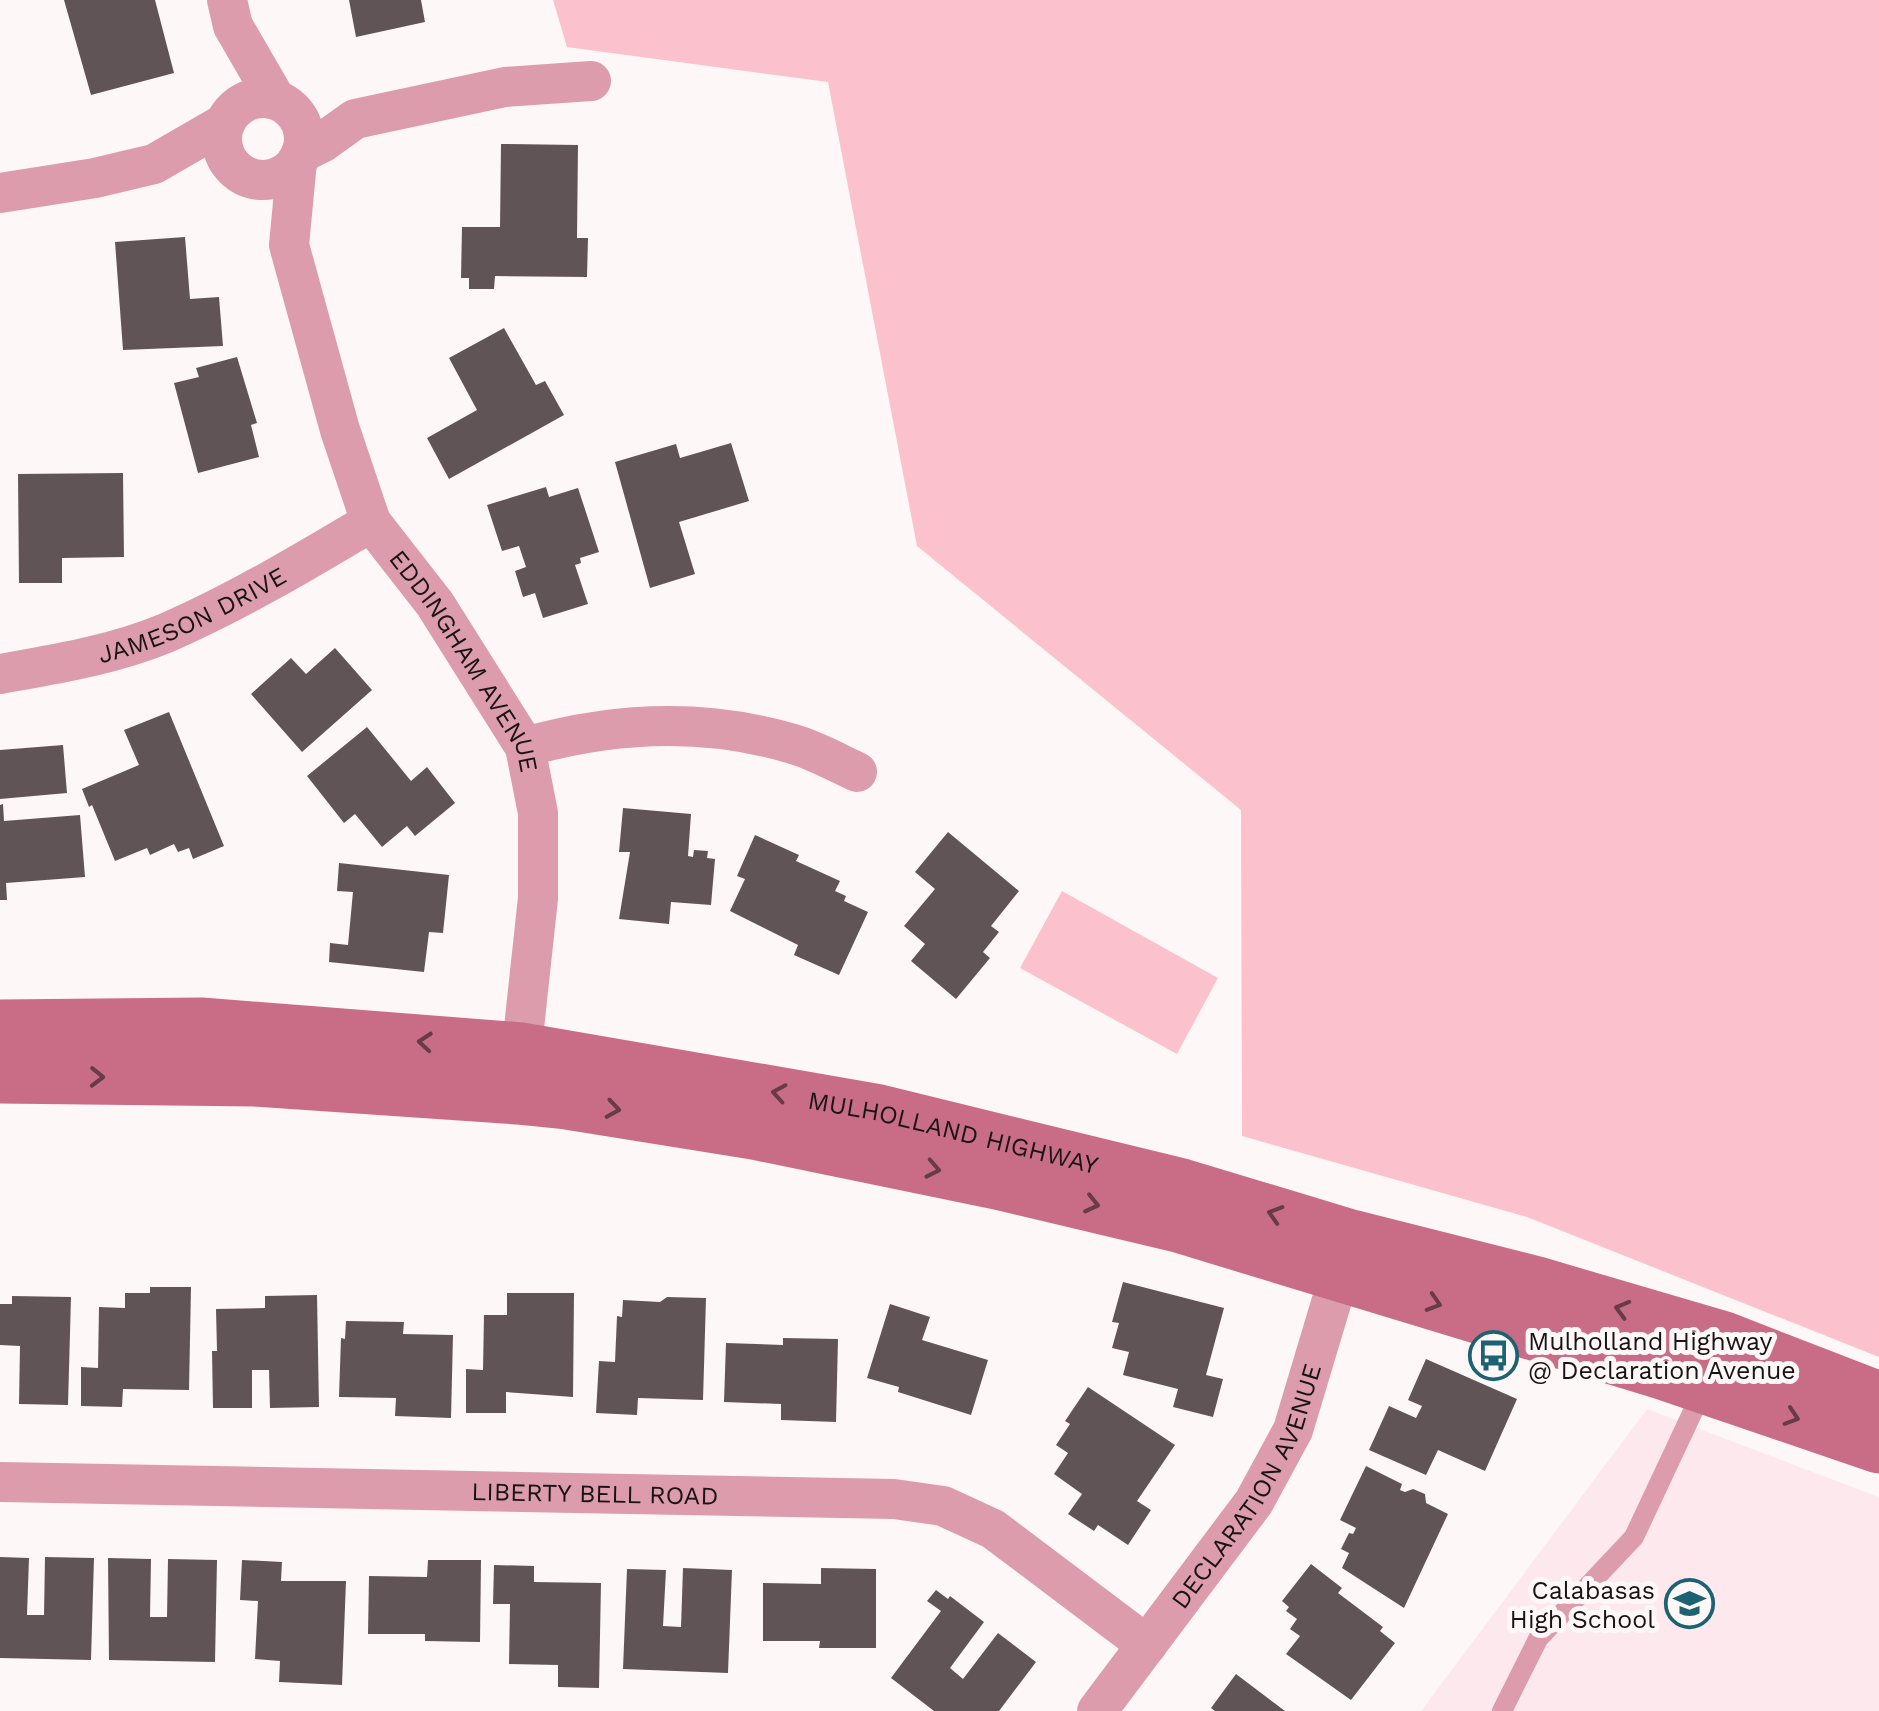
<svg xmlns="http://www.w3.org/2000/svg" width="1879" height="1711" font-family="'Work Sans',sans-serif">
<rect width="100%" height="100%" fill="#fdf7f8"/>
<path fill="#fde9ed" d="M1647,1409l232,88v214h-458z"/>
<path fill="#fbc2ce" d="M553,0h1326v1357l-352,-140 -285,-81 -1,-326 -324,-264 -89,-464 -261,-35z
M1062,891l156,87 -41,76 -157,-86z"/>
<path fill="#615457" d="M64,0h91l19,73 -83,22z
M349,0h72l4,22 -69,15z
M501,144l77,1 -1,93h11l-1,39 -92,-1 -1,13h-25v-11h-8l1,-51h38z
M185,237l5,62 29,-2 4,49 -100,4 -8,-108z
M504,328l32,57 9,-4 19,34 -115,64 -22,-41 50,-28 -28,-52z
M237,357l20,66 -6,2 8,32 -61,16 -24,-90 25,-6 -3,-9z
M731,443l18,58 -70,21 16,52 -45,14 -35,-126 61,-18 4,14z
M123,473l1,84 -62,1v25h-43l-1,-109z
M546,487l3,10 29,-9 21,64 -19,6 1,5 -6,2 13,39 -45,14 -8,-25 -12,4 -8,-26 11,-4 -7,-21 -17,5 -15,-46z
M335,648l37,42 -70,62 -51,-58 40,-36 15,16z
M169,712l55,134 -31,13 -4,-11 -11,4 -4,-8 -24,11 -3,-7 -32,13 -23,-56 -3,2 -7,-18 57,-24 -15,-35z
M367,727l44,54 16,-14 28,36 -40,33 -8,-10 -25,21 -27,-33 -11,9 -37,-47z
M63,745l4,48 -67,6v-49z
M3,804l1,17 76,-6 5,62 -79,6 1,17h-7v-95z
M623,808l68,6 -3,42 5,1 1,-7 14,1 -1,7 8,1 -4,46 -40,-3 -2,22 -50,-5 11,-67h-11z
M948,832l71,59 -28,35 8,6 -16,20 7,6 -34,41 -45,-38 14,-17 -21,-18 31,-37 -20,-17z
M755,835l44,20 -3,6 44,20 -5,10 11,5 -2,5 24,11 -29,63 -45,-20 4,-10 -68,-34 15,-32 -8,-3z
M339,863l110,12 -6,58 -14,-1 -5,40 -95,-10 1,-19 18,2 5,-53 -16,-1z
M1123,1282l101,26 -18,67 17,4 -10,38 -40,-10 5,-18 -55,-14 6,-23 -17,-4 7,-25 -7,-1z
M150,1287h41l-2,103 -66,-1 -1,18 -41,-1v-39l17,1 1,-61 26,1v-15h25z
M507,1293h67l-1,104 -67,-5v21h-40v-44l17,1 1,-55h23z
M317,1295l2,112 -49,1 -1,-38h-17v38h-39l-1,-57h5l-1,-42 49,-1v-12z
M12,1296l59,1 -3,108 -49,-1 1,-58 -20,-1v-41h12z
M667,1297l39,1 -3,102 -65,-2 -1,17 -41,-2 3,-52 16,1 2,-46 5,1 1,-17 37,2z
M890,1304l40,13 -8,23 66,20 -17,55 -73,-23 1,-5 -32,-9z
M346,1321l58,1 -1,12 50,1 -2,83 -56,-2 1,-18 -57,-1 2,-59 4,1z
M783,1338l55,1 -2,83 -55,-2v-16l-57,-2 2,-59 57,2z
M1426,1359l91,40 -32,72 -47,-21 -12,25 -57,-25 20,-44 27,12 6,-12 -14,-6z
M1088,1387l87,58 -38,56 14,9 -23,35 -30,-20 -4,6 -26,-17 14,-20 -28,-20 14,-21 -12,-8 14,-21 -5,-3z
M1366,1466l36,18 -2,6 5,2 8,-3 12,5 1,9 22,11 -44,94 -62,-40 7,-15 -8,-4 8,-16 4,1 3,-6 -16,-8z
M0,1557l29,1 -2,57h17l1,-58 49,1 -3,102 -91,-2z
M108,1558l43,1 -1,58h17l1,-58 49,1 -2,102 -106,-2z
M242,1560l40,2 -1,19h65l-4,104 -63,-3 1,-21 -25,-2 3,-58 -18,-1z
M428,1560h53l-1,82 -55,-1v-7h-57l1,-58 58,1z
M1311,1564l31,24 -4,5 45,34 -3,4 15,12 -44,57 -65,-46 14,-18 -10,-7 7,-10 -11,-8 3,-4 -7,-6z
M494,1565l40,1v16l67,1 -2,105 -41,-1v-22l-49,-1 1,-60h-17z
M683,1568l49,2 -4,103 -105,-4 4,-100 39,1 -3,56 18,1z
M821,1568l55,1v79h-57l1,-7h-57v-58l58,1z
M936,1590l12,9 2,-3 34,26 -34,46 13,11 35,-46 38,29 -37,49h-65l-43,-33 50,-67 -14,-10z
M1236,1674l49,37h-70l-4,-3z"/>
<g fill="none" stroke-linecap="round" stroke-linejoin="round">
<path stroke="#dc9cab" stroke-width="20" d="M1502,1711l36,-72 96,-102 69,-147"/>
<g stroke="#dc9cab" stroke-width="40">
<path d="M227,0l6,26 43,74"/>
<circle cx="263" cy="139" r="41"/>
<path d="M301,153l22,-11 32,-23 150,-32 86,-6"/>
<path id="s1" d="M297,161l-8,84 51,185 31,92 64,82 90,143 13,66v85l-19,176"/>
<path d="M0,193l95,-15 59,-14 71,-41"/>
<path id="s2" d="M0,674c56,-10 113,-19 166,-41 71,-31 138,-71 205,-111"/>
<path d="M525,747c88,-25 178,-30 268,-3 21,6 43,18 64,28"/>
<path id="s3" d="M0,1482l894,17 49,7 50,23 154,116"/>
<path id="s4" d="M1097,1711l157,-209 39,-72 54,-180"/>
</g>
<g stroke="#c86d85" stroke-width="55">
<path id="s5" d="M0,1027l201,-2 321,25 353,61 307,75 169,51 186,47 187,55 155,60"/>
<path d="M0,1076l255,3 262,18 50,5 187,30 243,50 181,43 484,147 217,74"/>
</g>
</g>
<defs><path id="oneway-chevron" d="M-2-3.5L2.5 0L-2 3.5" fill="none" stroke-width="1.6" stroke-linecap="round" stroke-linejoin="round" transform="scale(2.5)"/></defs>
<g stroke="#673b47">
<use href="#oneway-chevron" transform="translate(425 1042) rotate(-175)"/>
<use href="#oneway-chevron" transform="translate(97 1077) rotate(1)"/>
<use href="#oneway-chevron" transform="translate(779 1093) rotate(-170)"/>
<use href="#oneway-chevron" transform="translate(613 1109) rotate(9)"/>
<use href="#oneway-chevron" transform="translate(933 1169) rotate(11)"/>
<use href="#oneway-chevron" transform="translate(1092 1204) rotate(13)"/>
<use href="#oneway-chevron" transform="translate(1275 1214) rotate(-163)"/>
<use href="#oneway-chevron" transform="translate(1434 1303) rotate(17)"/>
<use href="#oneway-chevron" transform="translate(1622 1309) rotate(-164)"/>
<use href="#oneway-chevron" transform="translate(1792 1417) rotate(18)"/>
</g>
<defs>
<symbol id="bus-ring" viewBox="-11 -11 22 22"><circle r="9.5" fill="#fdf7f8" stroke="#1b6372" stroke-width="1.5"/><path d="M-5-6H5V4H4V6H2V4H-2V6H-4V4H-5ZM-3.5-4V0h7V-4ZM-3.5 1.2v1.5H-2V1.2ZM2 1.2v1.5H3.5V1.2Z" fill="#1b6372"/></symbol>
<symbol id="school-ring" viewBox="-11 -11 22 22"><circle r="9.5" fill="#fdf7f8" stroke="#1b6372" stroke-width="1.5"/><path d="M0-5L7-2L0 1L-7-2ZM-4 1L0 2.5L4 1V4Q0 6-4 4Z" fill="#1b6372"/></symbol>
</defs>
<g fill-rule="evenodd">
<use href="#bus-ring" x="1466" y="1328" width="55" height="55"/>
<use href="#school-ring" x="1662" y="1576" width="55" height="55"/>
</g>
<g text-anchor="middle" dominant-baseline="central" stroke-width="10" stroke-linejoin="round" paint-order="stroke">
<g font-size="25" fill="#181314" stroke="#fdf7f8">
<text stroke="none"><textPath href="#s2" startOffset="202">JAMESON DRIVE</textPath></text>
<text stroke="none"><textPath href="#s1" startOffset="542">EDDINGHAM AVENUE</textPath></text>
<text stroke="none"><textPath href="#s5" startOffset="962">MULHOLLAND HIGHWAY</textPath></text>
<text stroke="none"><textPath href="#s4" startOffset="272">DECLARATION AVENUE</textPath></text>
<text stroke="none"><textPath href="#s3" startOffset="595">LIBERTY BELL ROAD</textPath></text>
</g>
<g font-size="25" fill="#181314" stroke="#fdf7f8" text-anchor="start">
<text x="1528" y="1341">Mulholland Highway<tspan x="1528" dy="29">@ Declaration Avenue</tspan></text>
<text x="1655" y="1590" text-anchor="end">Calabasas<tspan x="1655" dy="29">High School</tspan></text>
</g>
</g>
</svg>
